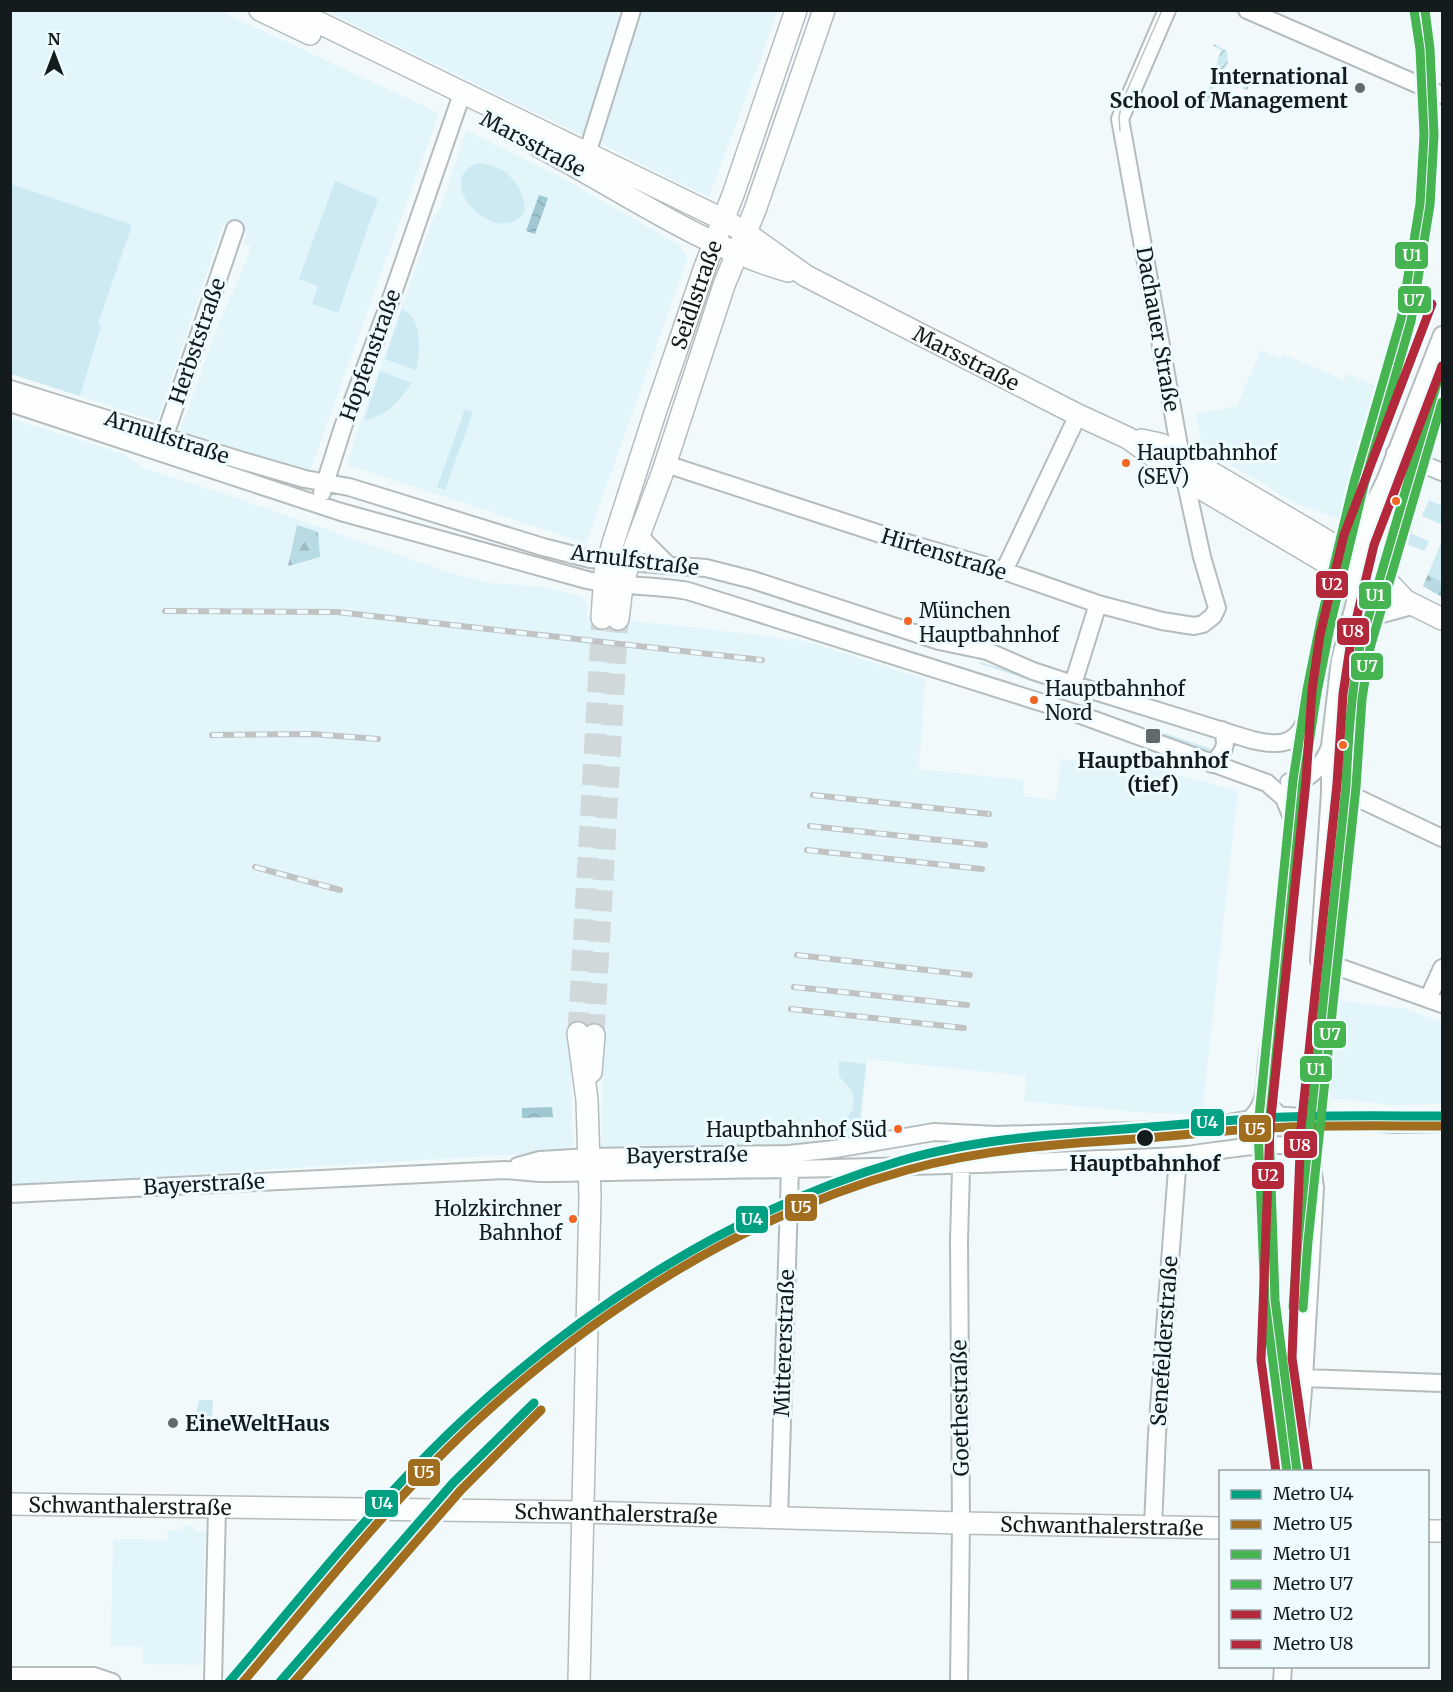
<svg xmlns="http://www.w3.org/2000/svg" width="1453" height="1692" font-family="Merriweather,serif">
<defs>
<pattern id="forest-firs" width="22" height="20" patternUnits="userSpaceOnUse" patternTransform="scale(1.5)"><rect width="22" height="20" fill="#b8dae2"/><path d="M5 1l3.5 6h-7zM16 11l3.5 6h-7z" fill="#9dbac1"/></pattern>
<pattern id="garden-furrows" width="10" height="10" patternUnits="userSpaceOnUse" patternTransform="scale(1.5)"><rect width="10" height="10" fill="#cdeaf2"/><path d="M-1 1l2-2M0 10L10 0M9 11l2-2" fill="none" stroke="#afc8cf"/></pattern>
<pattern id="water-waves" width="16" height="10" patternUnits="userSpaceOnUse" patternTransform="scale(1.5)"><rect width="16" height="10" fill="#9fc8d2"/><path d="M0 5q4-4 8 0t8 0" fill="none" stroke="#88abb4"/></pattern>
</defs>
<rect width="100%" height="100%" fill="#f2f9fb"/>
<path fill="#e1f5fb" d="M11,11h209l219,102 -130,361 -129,-43 39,-109 22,-48 10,-28 -7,-3 3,-10 -24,-8 -66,196 -146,-47z
M326,11h452l-69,186z
M466,130l91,45 121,69 10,13 -102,286 -239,-78 8,-28 78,-218 8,-12z
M1261,350l19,9 3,-5 61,26 3,-6 32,13 7,-15 21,9 -42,98 -6,-2 -20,42 -42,-15 -95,-56 -6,-34 41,-8z
M10,418l111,35 24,16 86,27 219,77 41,10 51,4 39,9 6,7 1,13 172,19 33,6 1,-3 131,41 -6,90 105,11 -1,16 33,4 5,-41 98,11 79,21 -36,323 -53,-1 -125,-12 2,-25 -159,-17 -8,81 -46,8 -212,4 2,-116 -33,-3 3,118 -562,34z
M1334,1000l68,8 40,14v82l-53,1 -50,-6h-16z
M182,1526h12v5h11l-3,134 -59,-1v-17l-32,-1 2,-107 54,1 1,-10h13z"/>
<path fill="#cdeaf2" d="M478,163c27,2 45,20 47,47 -22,43 -98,-28 -47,-47z
M335,181l43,18 -40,114 -26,-9 6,-18 -19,-7z
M11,184l121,41 -34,99 3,2 -21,70 -69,-22z
M402,309c22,10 18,42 14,61l-31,-11z
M380,371l32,12c-12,17 -26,34 -48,37z
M465,409l8,3 -28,78 -8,-3z
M1429,500l13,6 -1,18 -19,-8z
M1405,502l8,3 -1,29 17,7 -5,10 -30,-12z
M1442,541v56l-19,-11z
M1339,600l5,1 -10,40 -7,41h-8z
M980,662l85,26 18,2 -3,7 -102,-34z
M1164,733l56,19 -3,1 -54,-15z
M839,1061l27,3 -7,65 -4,1 -2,-2 -13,6 -1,-12 13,-10c5,-21 -1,-21 -13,-36z
M199,1400h14l-1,24 -18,-1z"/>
<path fill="url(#forest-firs)" d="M297,525l21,7 2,25 -32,9z
M1428,575l14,7v15l-19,-11z"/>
<path fill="url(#garden-furrows)" d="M1214,44l13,7 1,12 -14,22 -6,17 -10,-1 2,-8 6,4 15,-47 -8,-4z
M1239,73l7,2 3,4 -1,11 -5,-1 1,-6 -3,-2h-4l-4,4 -4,-3 2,-5z"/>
<path fill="url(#water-waves)" d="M539,195l9,3 -13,36 -9,-3z
M552,1107l1,10 -31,1v-10z"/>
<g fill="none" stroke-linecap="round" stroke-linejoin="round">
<path stroke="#d1d8da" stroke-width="21" stroke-dasharray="21 10" stroke-linecap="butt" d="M578,1033l24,-415
M594,1035l24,-416"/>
<defs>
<path id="minor" d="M1247,10l195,85
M587,154l45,-144
M10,389l233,72 62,18 44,8 194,60 47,12 116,9 47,12 186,61 48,10 46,20 58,19 161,50c22,5 42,7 52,-16
M10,403l331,109 246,68c34,7 67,5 101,11l390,123 189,69 17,15 9,22
M161,447l74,-218
M1395,453l47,19
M666,464l245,80 93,27 94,33 64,17 32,5 9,-2 10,-8 4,-8 -15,-51 -17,-78 -65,-360 47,-109
M322,493l21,-66 49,-131 71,-205
M1379,509l-39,151 -10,86v46l-11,168 123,44
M639,534l8,10 21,21
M1004,571l74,-156
M1346,640l10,-14 15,-9 44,-12
M1073,684l25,-80
M1212,764c11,-11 17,-19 10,-34
M1289,782c21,0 33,-16 41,-35
M1330,785l112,53
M1428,999l14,-31
M1275,1111l35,41 5,36 -11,190 -8,94
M1252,1117c17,-16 12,-41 16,-63 1,-9 6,-18 8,-27l17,-173v-41l7,-53 9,-64 16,-74 24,-69 36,-72 57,-146
M518,1166l22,-6 49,-3 200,-3 46,-5 99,-17 63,3 197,-6 80,-14 121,9 47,-1
M10,1194l495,-24 35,3c187,-3 374,-5 560,-14 29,-1 58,-1 86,-4 34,-4 90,-16 122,-6
M1304,1378l138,5
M779,1517l11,-348
M1153,1527l4,-93 21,-278
M10,1676h84l18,6
M213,1682l4,-174
M959,1682l2,-159 -2,-283 3,-105
M1282,1682l1,-16"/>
<g id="major">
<path d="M260,10l50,24"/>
<path id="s1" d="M293,10l431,210 22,13 60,43 272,139 50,23 57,41 157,93 18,11 44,17 38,19"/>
<path d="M540,147c82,43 158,98 248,124"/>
<path d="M1141,440l19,4 20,10 186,110 16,12 20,21"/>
<path id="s2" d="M602,618l3,-45 8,-30 42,-130 50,-146 29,-75 62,-182"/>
<path d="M618,619l4,-33 7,-24 33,-88 62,-189 31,-75 69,-200"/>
<path d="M578,1033l9,67 3,96 -11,486"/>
<path d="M591,1072l3,-37"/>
<path id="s3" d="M10,1504l573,8 378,11 259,5"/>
<path d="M1428,1531h14"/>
</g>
</defs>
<use href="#minor" stroke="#b5bcbe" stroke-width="20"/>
<use href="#major" stroke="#b5bcbe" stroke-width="24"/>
<use href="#minor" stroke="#fdfefe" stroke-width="16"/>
<use href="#major" stroke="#fdfefe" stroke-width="21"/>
<path stroke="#c1c3c3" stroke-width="1.5" d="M1120,131l-1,-14 3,-15 40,-92
M1298,787l5,22"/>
<defs>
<path id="rail" d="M165,611l172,1 425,48
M212,735l100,-1 66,5
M813,795l176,19
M810,826l175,19
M807,850l175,19
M255,867l85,23
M797,955l173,20
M794,987l173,18
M791,1009l173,19"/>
</defs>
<use href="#rail" stroke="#c1c3c3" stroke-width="6"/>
<use href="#rail" stroke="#eefbff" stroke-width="4" stroke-dasharray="11" stroke-linecap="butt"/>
<defs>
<path id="metro-1" d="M229,1682c77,-90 150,-184 236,-264 124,-115 273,-209 435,-257 78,-23 158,-27 238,-33 49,-4 99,-9 148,-11 52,-2 104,-1 156,-1
M280,1682l173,-199 81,-80"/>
<path id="metro-2" d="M243,1682c74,-87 145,-178 228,-256 122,-114 274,-211 436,-256 76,-21 150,-26 228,-31 51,-4 102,-10 153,-12 51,-2 103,-1 154,-1
M294,1682l167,-192 80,-80"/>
<path id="metro-3" d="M1293,1307l5,-67 48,-454c2,-47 5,-94 14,-140l82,-280
M1287,1472l-22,-171 -7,-174 35,-347 14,-90 14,-70 33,-138 47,-163 19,-115 4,-69 -4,-86 -6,-39"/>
<path id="metro-4" d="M1303,1308l5,-67 48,-454 6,-88 8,-51 72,-246
M1297,1471l-22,-171 -6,-173 34,-346 14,-89 14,-70 33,-137 47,-164 19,-116 4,-70 -4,-86 -5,-39"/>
<path id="metro-5" d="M1276,1472l-15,-112 9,-233 36,-346 6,-91 8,-55 24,-100 88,-231"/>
<path id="metro-6" d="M1308,1469l-16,-111 9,-230 36,-344 6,-90 8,-53 23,-96 68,-179"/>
</defs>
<use href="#metro-1" stroke="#eefbff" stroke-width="14"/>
<use href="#metro-2" stroke="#eefbff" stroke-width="14"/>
<use href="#metro-3" stroke="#eefbff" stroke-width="14"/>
<use href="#metro-4" stroke="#eefbff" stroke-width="14"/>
<use href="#metro-5" stroke="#eefbff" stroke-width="14"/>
<use href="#metro-6" stroke="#eefbff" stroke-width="14"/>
<use href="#metro-1" stroke="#00a082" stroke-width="9"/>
<use href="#metro-2" stroke="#a06e1e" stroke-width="9"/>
<use href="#metro-3" stroke="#46b450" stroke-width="9"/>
<use href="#metro-4" stroke="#46b450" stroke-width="9"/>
<use href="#metro-5" stroke="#b4283c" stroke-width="9"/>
<use href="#metro-6" stroke="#b4283c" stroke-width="9"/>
</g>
<g fill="#61696b" stroke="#eefbff" stroke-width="2">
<circle cx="1360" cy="88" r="6"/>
<rect x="1145" y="728" width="16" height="16" rx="3"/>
<circle cx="173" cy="1423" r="6"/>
</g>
<g fill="#f26522" stroke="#eefbff" stroke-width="2">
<circle cx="1126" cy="463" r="5"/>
<circle cx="1396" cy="501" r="5"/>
<circle cx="908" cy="621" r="5"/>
<circle cx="1034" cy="700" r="5"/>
<circle cx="1343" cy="745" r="5"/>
<circle cx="898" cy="1129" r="5"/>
<circle cx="573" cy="1219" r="5"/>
</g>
<circle fill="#131b1d" stroke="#eefbff" stroke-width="2" cx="1145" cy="1138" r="9"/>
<g text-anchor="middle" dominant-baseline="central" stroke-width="6" stroke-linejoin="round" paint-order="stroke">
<g font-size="20" fill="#131b1d" stroke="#eefbff" text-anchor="start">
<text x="1137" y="452">Hauptbahnhof<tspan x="1137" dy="24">(SEV)</tspan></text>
<text x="919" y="610">München<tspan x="919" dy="24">Hauptbahnhof</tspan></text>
<text x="1045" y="688">Hauptbahnhof<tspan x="1045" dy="24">Nord</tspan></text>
<text x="887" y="1129" text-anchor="end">Hauptbahnhof Süd</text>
<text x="562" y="1208" text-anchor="end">Holzkirchner<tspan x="562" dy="24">Bahnhof</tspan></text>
</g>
<g font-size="21" font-weight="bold" fill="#131b1d" stroke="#eefbff" text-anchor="end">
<text x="1348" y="76">International<tspan x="1348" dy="24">School of Management</tspan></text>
<text x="1153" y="760" text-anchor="middle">Hauptbahnhof<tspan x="1153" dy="24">(tief)</tspan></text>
<text x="185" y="1423" text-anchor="start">EineWeltHaus</text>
</g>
<g font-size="21" fill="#131b1d" stroke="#eefbff">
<text transform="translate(533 144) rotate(28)">Marsstraße</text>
<text stroke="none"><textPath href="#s2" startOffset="338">Seidlstraße</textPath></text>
<text transform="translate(1158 329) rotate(80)">Dachauer Straße</text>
<text transform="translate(197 341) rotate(-71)">Herbststraße</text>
<text transform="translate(370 355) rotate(-70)">Hopfenstraße</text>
<text stroke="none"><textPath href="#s1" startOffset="759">Marsstraße</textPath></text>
<text transform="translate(167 437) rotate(18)">Arnulfstraße</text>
<text transform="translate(944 554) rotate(17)">Hirtenstraße</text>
<text transform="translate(635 560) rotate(7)">Arnulfstraße</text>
<text transform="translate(687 1155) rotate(-1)">Bayerstraße</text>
<text transform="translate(204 1184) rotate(-3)">Bayerstraße</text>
<text transform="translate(1164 1341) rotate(-86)">Senefelderstraße</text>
<text transform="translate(784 1343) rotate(-88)">Mittererstraße</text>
<text transform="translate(960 1408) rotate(-91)">Goethestraße</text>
<text stroke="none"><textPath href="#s3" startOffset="120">Schwanthalerstraße</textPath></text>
<text stroke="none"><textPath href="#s3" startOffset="606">Schwanthalerstraße</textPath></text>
<text stroke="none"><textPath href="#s3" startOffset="1092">Schwanthalerstraße</textPath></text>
</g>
<g font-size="21" font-weight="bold" fill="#131b1d" stroke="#eefbff">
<text x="1145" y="1163">Hauptbahnhof</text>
</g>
</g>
<g stroke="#eefbff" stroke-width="2">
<rect x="1394" y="241" width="35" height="29" rx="6" fill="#46b450"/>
<rect x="1397" y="285" width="35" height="29" rx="6" fill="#46b450"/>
<rect x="1315" y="570" width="34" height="29" rx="6" fill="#b4283c"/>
<rect x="1358" y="581" width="34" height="29" rx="6" fill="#46b450"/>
<rect x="1336" y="617" width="34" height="29" rx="6" fill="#b4283c"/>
<rect x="1350" y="652" width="34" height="29" rx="6" fill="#46b450"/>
<rect x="1313" y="1020" width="34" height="29" rx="6" fill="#46b450"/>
<rect x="1299" y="1055" width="34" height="28" rx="6" fill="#46b450"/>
<rect x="1190" y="1108" width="35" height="29" rx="6" fill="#00a082"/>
<rect x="1238" y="1114" width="34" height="29" rx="6" fill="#a06e1e"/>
<rect x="1283" y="1130" width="35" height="29" rx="6" fill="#b4283c"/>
<rect x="1251" y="1161" width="34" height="29" rx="6" fill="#b4283c"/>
<rect x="784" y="1193" width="34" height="29" rx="6" fill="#a06e1e"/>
<rect x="735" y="1205" width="34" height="29" rx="6" fill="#00a082"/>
<rect x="407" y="1458" width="34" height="29" rx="6" fill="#a06e1e"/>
<rect x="364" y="1489" width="35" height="29" rx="6" fill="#00a082"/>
</g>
<g font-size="16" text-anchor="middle" font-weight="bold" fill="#fff">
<text x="1412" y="261">U1</text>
<text x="1414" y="306">U7</text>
<text x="1332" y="590">U2</text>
<text x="1375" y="601">U1</text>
<text x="1353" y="637">U8</text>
<text x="1367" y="672">U7</text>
<text x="1330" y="1040">U7</text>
<text x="1316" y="1075">U1</text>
<text x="1207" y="1128">U4</text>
<text x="1255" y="1135">U5</text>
<text x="1300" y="1151">U8</text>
<text x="1268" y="1181">U2</text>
<text x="801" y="1213">U5</text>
<text x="752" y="1225">U4</text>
<text x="424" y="1478">U5</text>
<text x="382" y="1509">U4</text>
</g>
<rect width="1453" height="1692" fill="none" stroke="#131b1d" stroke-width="24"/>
<rect x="1219" y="1470" width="210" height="198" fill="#eefbff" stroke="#96a1a5" stroke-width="1.5"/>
<rect x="1231" y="1490" width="30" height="9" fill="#00a082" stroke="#96a1a5" stroke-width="1.5"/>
<text x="1273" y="1500" font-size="18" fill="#131b1d">Metro U4</text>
<rect x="1231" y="1520" width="30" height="9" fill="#a06e1e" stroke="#96a1a5" stroke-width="1.5"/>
<text x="1273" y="1530" font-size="18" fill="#131b1d">Metro U5</text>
<rect x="1231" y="1550" width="30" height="9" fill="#46b450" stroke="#96a1a5" stroke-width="1.5"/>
<text x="1273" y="1560" font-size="18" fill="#131b1d">Metro U1</text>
<rect x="1231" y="1580" width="30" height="9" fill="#46b450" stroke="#96a1a5" stroke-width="1.5"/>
<text x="1273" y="1590" font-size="18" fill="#131b1d">Metro U7</text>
<rect x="1231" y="1610" width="30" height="9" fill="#b4283c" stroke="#96a1a5" stroke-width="1.5"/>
<text x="1273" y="1620" font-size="18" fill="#131b1d">Metro U2</text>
<rect x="1231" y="1640" width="30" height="9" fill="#b4283c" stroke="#96a1a5" stroke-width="1.5"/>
<text x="1273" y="1650" font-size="18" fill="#131b1d">Metro U8</text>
<g transform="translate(54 54)" stroke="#eefbff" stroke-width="4.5" paint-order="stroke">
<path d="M0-4.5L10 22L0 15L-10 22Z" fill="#131b1d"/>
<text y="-9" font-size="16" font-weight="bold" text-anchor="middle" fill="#131b1d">N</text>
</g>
</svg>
